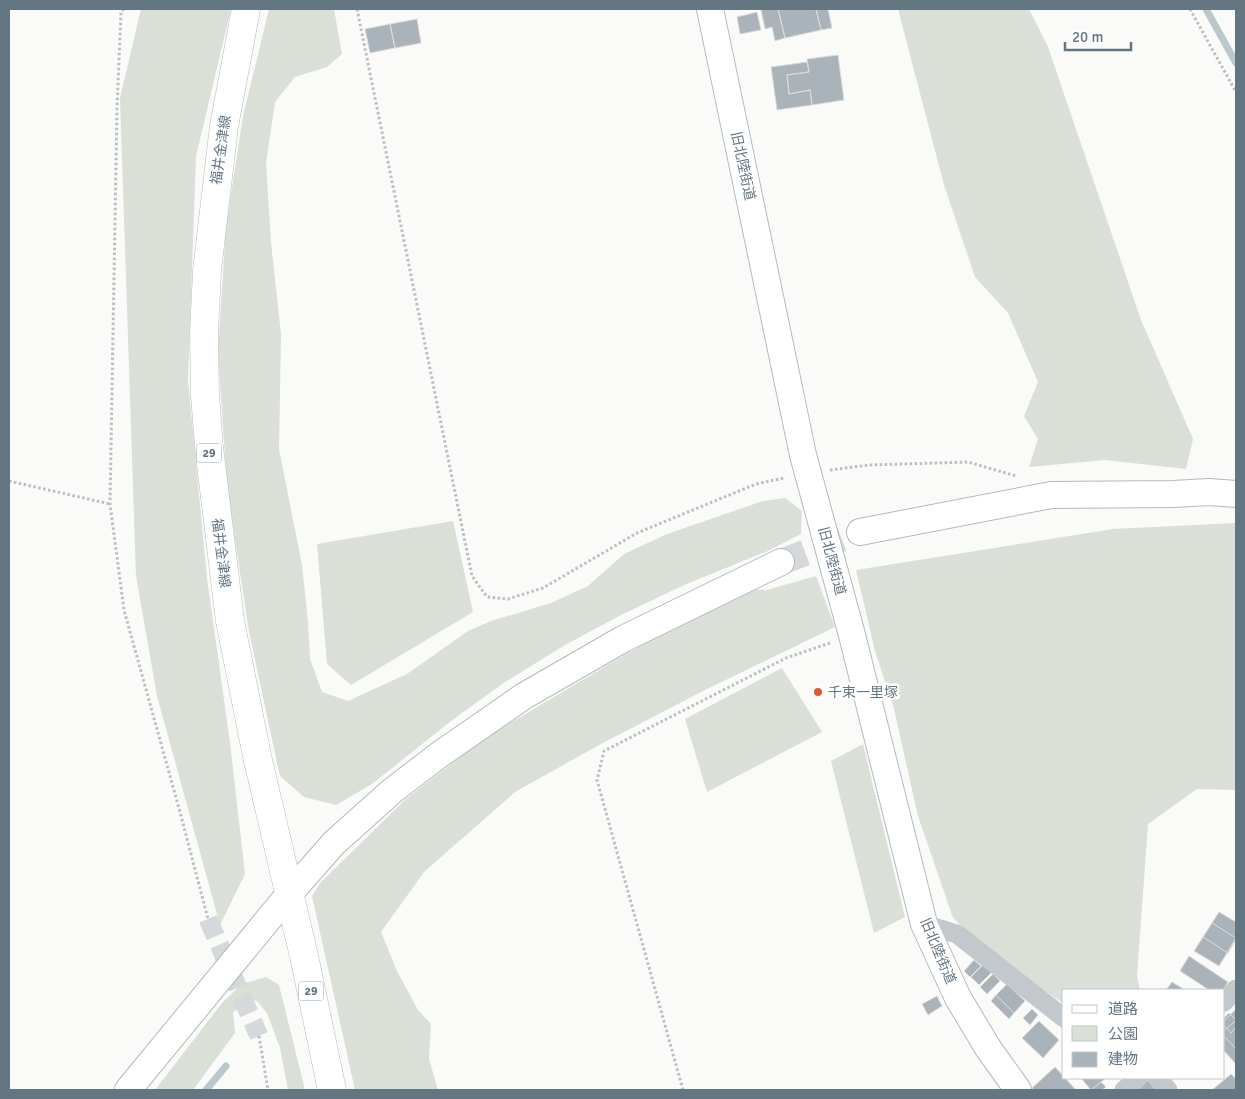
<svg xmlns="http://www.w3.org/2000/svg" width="1245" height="1099" font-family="Signika,'Noto Sans JP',sans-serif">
<rect width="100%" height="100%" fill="#fafaf8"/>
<path fill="#dadfd7" d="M141,9h90l-35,147 -8,224 19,198 23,165 15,131 -25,51 -63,-229 -21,-120 -16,-478z
M269,9h65l8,45 -15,13 -32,10 -20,25 -9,61 5,80 10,91 -2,115 23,116 6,57 2,37 12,33 26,9 59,-27 61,-43 23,-10 60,-18 37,-17 36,-32 43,-20 96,-33 22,-3 17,13 -1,23 -33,17 -84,34 -65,31 -54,29 -60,37 -54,39 -79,63 -36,21 -32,-8 -24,-21 -31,-144 -22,-146 -9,-134 8,-125 17,-111z
M898,9h131l19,38 93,273 52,119 -7,30 -81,-9 -76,7 9,-28 -14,-23 14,-34 -30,-69 -33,-36 -31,-92z
M453,521l20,91 -122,73 -24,-21 -10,-120z
M1236,523v267l-39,-1 -49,35 -11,152 3,14h-76v14l-74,-51 -37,-35 -35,-102 -24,-107 -19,-58 -19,-81 257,-41z
M816,576l19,51 -130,63 -106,55 -84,47 -91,80 -43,60 16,39 21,39 13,14 -2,35 9,31h-83l-43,-194 9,-14 86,-84 78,-60 180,-107 79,-42 23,1z
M782,668l40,64 -115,60 -22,-73z
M863,744l42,173 -31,16 -43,-172z
M266,977l13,8 26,105h-17l-8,-42 -13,-35 -10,-12 -5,-1 -19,12 2,21 -42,57h-38l67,-87 20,-19z"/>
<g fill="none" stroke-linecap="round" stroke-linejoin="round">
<path stroke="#bbc7cb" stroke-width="7" d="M1206,9l30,54
M206,1090l20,-24"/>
</g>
<path fill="#aab3b9" stroke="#dcdcda" d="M765,9h13l7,29 -10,3 -3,-14 -7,2 -4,-19z
M778,9h38l5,21 -36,8z
M816,9h12l4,19 -11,2z
M757,12l4,18 -21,4 -3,-17z
M417,19l4,24 -26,5 -5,-24z
M390,24l5,24 -25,5 -5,-24z
M838,55l6,45 -32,5 -2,-15 -21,4 -2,-19 22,-3 -2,-13z
M807,62l2,10 -22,3 2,19 21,-4 2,15 -35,5 -6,-43z
M1219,912l17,10v17l-8,14 -25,-16z
M1212,923l24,15 -17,28 -25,-15z
M1189,956l39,26 -5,8h-14l-29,-19z
M974,960l7,6 -11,11 -6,-6z
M983,965l8,8 -12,12 -8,-8z
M993,974l7,7 -13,13 -7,-7z
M1172,982l13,8h-19z
M1007,984l18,17 -11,12 -18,-18z
M996,995l18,18 -5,6 -18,-18z
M937,996l5,10 -14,9 -6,-11z
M1032,1009l6,6 -8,10 -7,-7z
M1236,1009v18l-5,6 -7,-8v-4z
M1229,1013l7,7v44l-12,-13v-33z
M1039,1021l20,19 -16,18 -21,-20z
M1234,1022l2,2v25l-12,-13v-5z
M1055,1067l21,23h-42l-2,-2z
M1231,1074l5,5v11h-24z
M1081,1078h25l-15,12z
M1147,1080l11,10h-21z
M1101,1082l5,5 -4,3h-11z"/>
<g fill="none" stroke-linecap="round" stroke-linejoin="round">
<path stroke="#d5d9db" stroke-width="19" stroke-dasharray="19 9" stroke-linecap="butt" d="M208,919l51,117"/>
<path stroke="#d5d9db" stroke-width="26" stroke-dasharray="26 13" stroke-linecap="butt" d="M781,562l79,-30"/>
<defs>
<path id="secondary" d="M710,9l93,446 49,180 72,289 34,74 30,50 30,42
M860,532l191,-37 122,-1 36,-2 27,2
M128,1090l162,-197 44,-50 58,-52 47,-36 85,-59 99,-57 158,-77"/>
<path id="primary" d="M246,9l-22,117 -17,145 -3,62 1,62 4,52 21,174 27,135 47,200 28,134"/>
</defs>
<use href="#secondary" stroke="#b3babf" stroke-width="28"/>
<use href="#primary" stroke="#b5babe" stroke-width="29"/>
<path stroke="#bbbfc2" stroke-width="3" stroke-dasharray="2.5 2.5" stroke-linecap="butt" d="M124,9l-3,3 -4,96 -7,396 14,106 56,202 28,107
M357,9l115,567 15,21 21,2 35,-11 94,-55 119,-49 28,-6
M1190,9l46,83
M830,470l39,-5 99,-3 48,14
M9,481l101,23
M259,1036l9,54
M683,1090l-86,-310 7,-29 182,-93 44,-15"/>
<path stroke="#c3c8cc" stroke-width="19" d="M924,924l33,10 107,84
M1224,1002l12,-13
M1157,1078l11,12
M1124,1090l14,-12"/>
<use href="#secondary" stroke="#fff" stroke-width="26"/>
<use href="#primary" stroke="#fff" stroke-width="28"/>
</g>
<circle fill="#e4572e" stroke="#fff" stroke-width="2" cx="818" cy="692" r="5"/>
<g text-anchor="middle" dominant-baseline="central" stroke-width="5" stroke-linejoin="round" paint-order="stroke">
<g fill="#fff" stroke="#939fa8" stroke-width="1">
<rect x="196.5" y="443.5" width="25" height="19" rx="4"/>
<rect x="298.5" y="981.5" width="25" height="19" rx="4"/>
</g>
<g font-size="12" font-weight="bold" fill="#657683">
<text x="209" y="453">29</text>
<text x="311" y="991">29</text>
</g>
<g font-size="14" fill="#657683" stroke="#fff">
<text transform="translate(221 150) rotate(-82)">福井金津線</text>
<text transform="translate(743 166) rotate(78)">旧北陸街道</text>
<text transform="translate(221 553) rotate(83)">福井金津線</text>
<text transform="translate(832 561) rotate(75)">旧北陸街道</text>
<text transform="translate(938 951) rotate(67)">旧北陸街道</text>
</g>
<g font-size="14" fill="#657683" stroke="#fff" text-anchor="start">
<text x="828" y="692">千束一里塚</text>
</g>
</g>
<rect width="1245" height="1099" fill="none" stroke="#657683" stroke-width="20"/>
<rect x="1062" y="989" width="162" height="90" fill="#ffffff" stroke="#c1c8cd"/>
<rect x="1072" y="1005" width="25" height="8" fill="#ffffff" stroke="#c1c8cd"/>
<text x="1108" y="1014" font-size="15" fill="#657683">道路</text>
<rect x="1072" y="1026" width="25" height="15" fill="#dadfd7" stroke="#c1c8cd"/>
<text x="1108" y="1039" font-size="15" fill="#657683">公園</text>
<rect x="1072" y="1052" width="25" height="15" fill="#aab3b9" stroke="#c1c8cd"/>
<text x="1108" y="1064" font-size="15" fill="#657683">建物</text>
<path d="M1065 42v8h66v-8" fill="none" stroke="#657683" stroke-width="2.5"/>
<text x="1072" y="42" font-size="15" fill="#657683" stroke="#ffffff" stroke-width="4" paint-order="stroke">20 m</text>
</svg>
